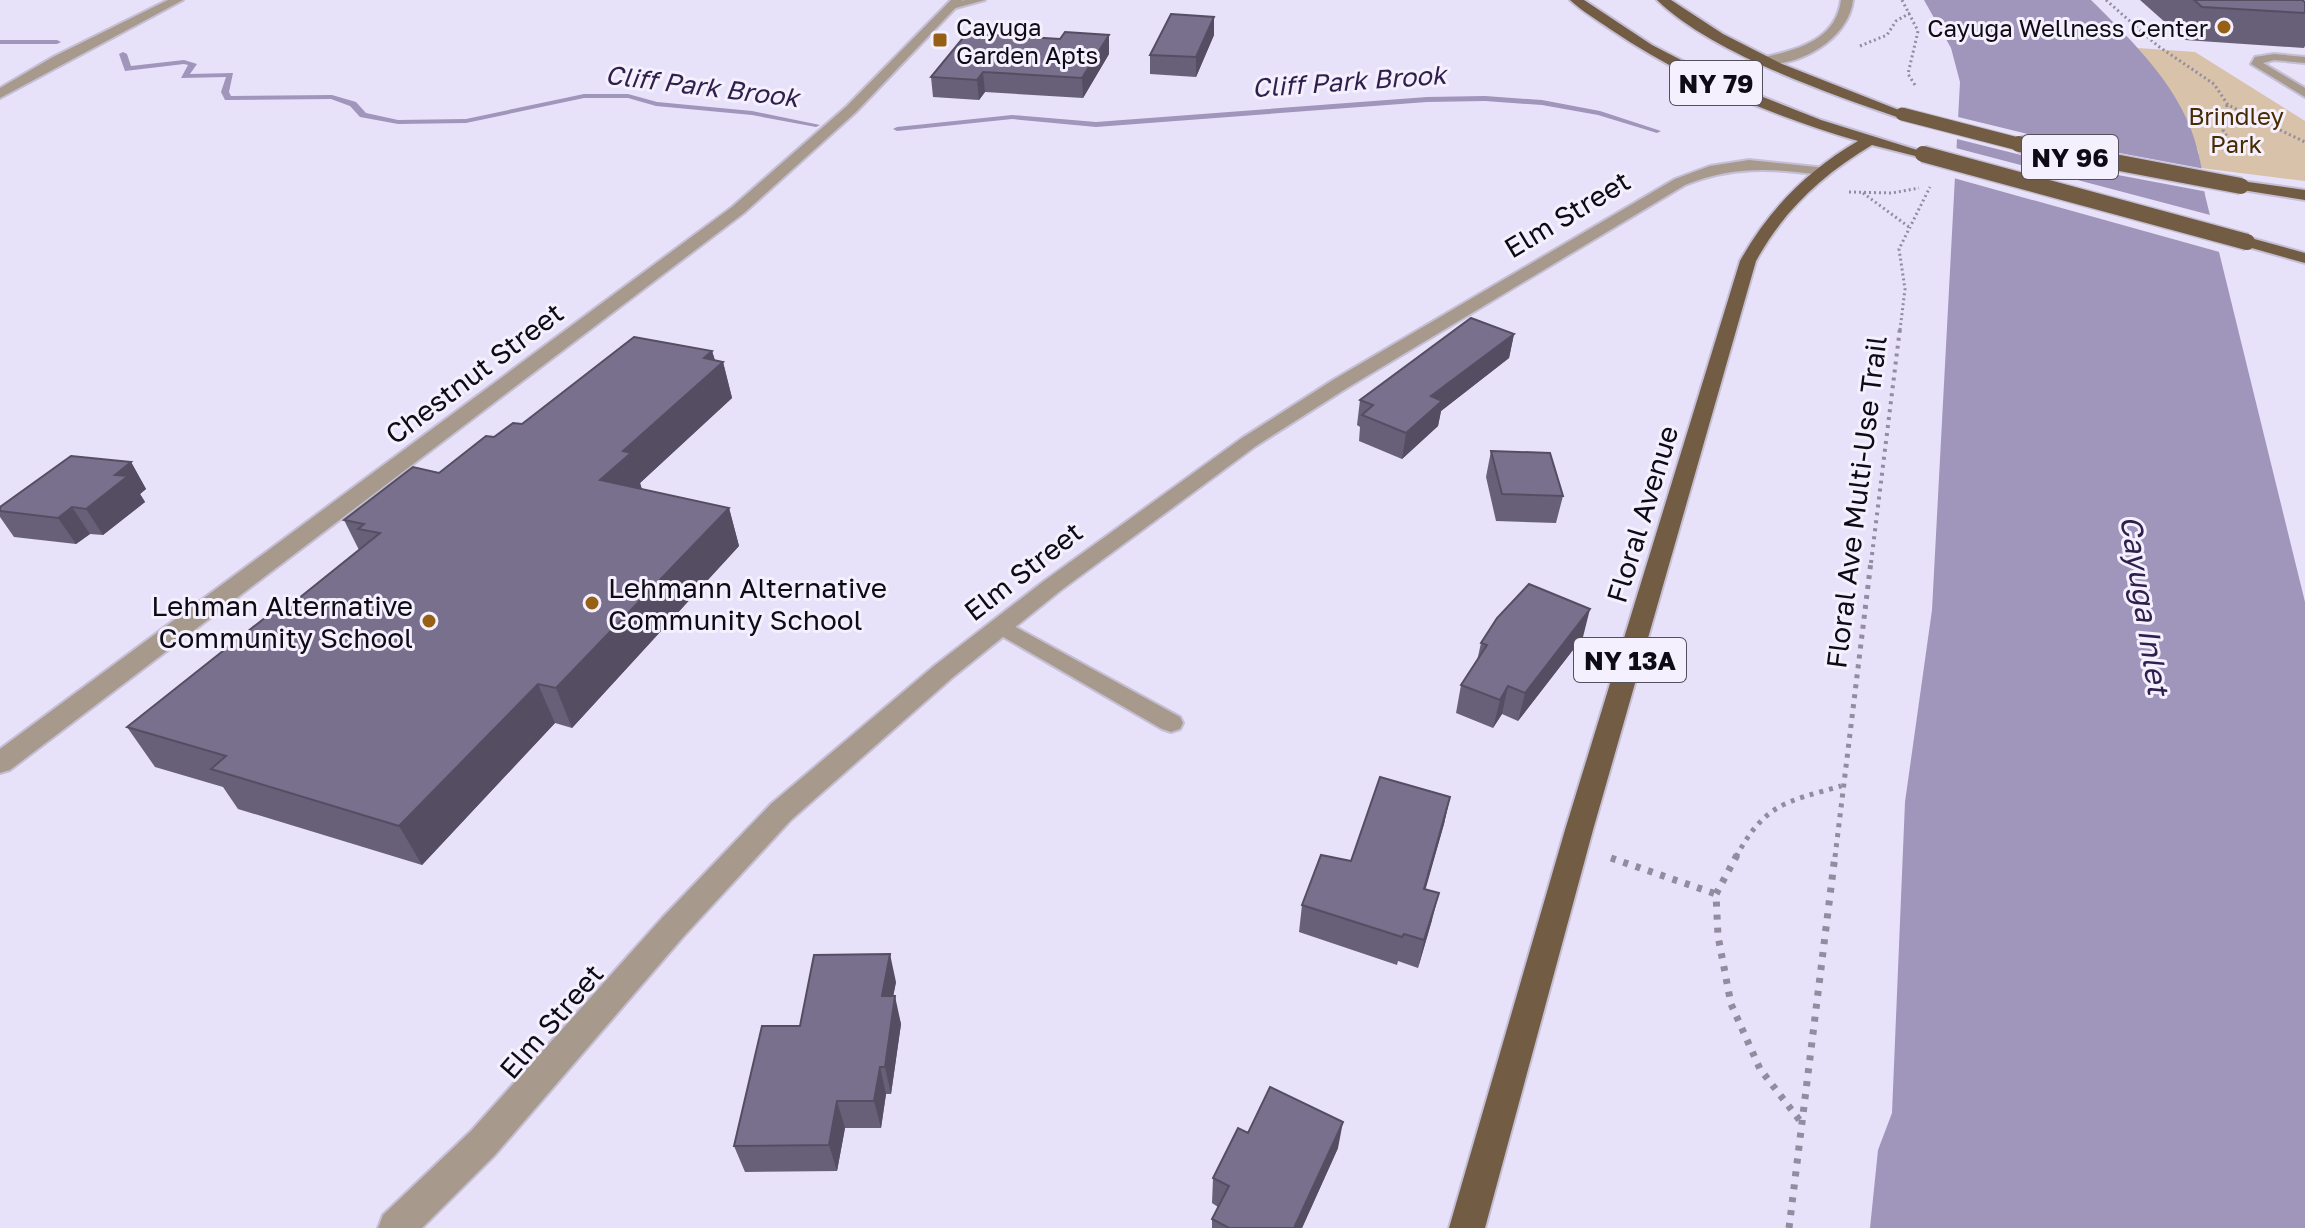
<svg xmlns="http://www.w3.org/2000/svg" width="2305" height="1228" font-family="'Golos Text',sans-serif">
<rect width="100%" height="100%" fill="#e8e1fa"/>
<path fill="#d8c2aa" d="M2138,48l57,4 110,69v60l-104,-13 -3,-18z"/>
<path fill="#a095ba" d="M1924,0h167c43,43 93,90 107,152 4,14 5,29 7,43l100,407v626h-435l8,-78 14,-37 13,-311 27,-192 28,-528 -9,-34z"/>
<path fill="#e8e1fa" d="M1954,116l107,26 144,27 3,23 -159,-30 -96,-24z
M1952,147l262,69 9,37 -273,-76z"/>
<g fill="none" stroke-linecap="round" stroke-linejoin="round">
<path fill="#a095ba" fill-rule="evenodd" d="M0,40h57l4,2 -4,2h-57z
M123,52l4,2 4,12 53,-6 13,4 -7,10 43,-1 -4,19 2,4 101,-1 24,7 10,11 32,7 68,-1 118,-25h44l29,8 95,9 68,14 -4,2 -64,-12 -96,-9 -28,-8h-44l-118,25 -68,1 -38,-7 -10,-11 -19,-7 -106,1 -4,-8 5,-15 -45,1 7,-13 -4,-1 -59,7 -6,-17z
M1485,96l57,4 58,11 61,20 -4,2 -59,-18 -56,-10 -57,-4 -58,1 -331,25 -84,-8 -115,12 -4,-2 4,-2 115,-12 84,7 331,-25z"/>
<defs>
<path id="service" d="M965,0h20l-33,9 -5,-3z
M2274,54l31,3v6l-31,-3 -11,3 42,25v9l-54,-33 4,-7z
M1001,619l179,98 3,6 -3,6 -9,3 -9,-3 -169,-98 -3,-5 3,-5z"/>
<path id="minor" d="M168,0h15l-183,98v-10l53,-31z
M951,0h12l-107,112 -112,101 -734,557 -10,3v-24l732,-542 115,-101z
M1841,0h12c-4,39 -55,68 -92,64v-6c35,-8 75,-17 80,-58z
M1749,160l77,8 2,3 -7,4c-48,-7 -90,-9 -136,10l-338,203 -91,58 -196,145 -108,87 -161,142 -107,116 -189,219 -73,73h-44l5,-13 88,-84 191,-213 109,-114 163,-138 110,-85 198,-143 91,-58 342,-201 35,-13z"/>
<path id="primary" d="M1570,0h14l68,45 66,34 103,41 109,34 -7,4 -51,-13c-50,30 -88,65 -116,116l-163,569 -108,398h-36l116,-398 175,-569c29,-52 67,-90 118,-120 -87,-26 -173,-61 -248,-112 -13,-9 -28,-18 -40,-29z
M1657,0h14l52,34 59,30 127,50 -12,3c-70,-24 -187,-65 -240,-117z
M2241,181l64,9v10l-69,-11v-6z
M2247,237l58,16v10l-64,-18 -2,-3z"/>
</defs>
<use href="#service" stroke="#c5bfd6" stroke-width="4"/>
<use href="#minor" stroke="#c5bfd6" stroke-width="4"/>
<use href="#primary" stroke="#c5bfd6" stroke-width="4"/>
<path stroke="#928c9f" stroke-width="3" stroke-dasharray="2 3" stroke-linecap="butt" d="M1902,0l16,31 -10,43 7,11
M2106,0l52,46 56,38 14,21 77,37
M1860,46l27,-11 9,-14 14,-8
M2227,105l-4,25 14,22
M1849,192l43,1 27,-5
M1863,193l46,34
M1900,330l5,-41 -6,-40 31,-62"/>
<path stroke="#928c9f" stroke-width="4" stroke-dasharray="3 5" stroke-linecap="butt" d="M1871,563l29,-235"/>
<path stroke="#928c9f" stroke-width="5" stroke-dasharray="4 6" stroke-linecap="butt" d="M1736,857c29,-54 50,-55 105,-71
M1835,857l36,-296"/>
<path stroke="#928c9f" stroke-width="7" stroke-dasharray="5 8" stroke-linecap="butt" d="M1737,855l-21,39 2,42 13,68 29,65 41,53
M1611,858l105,36
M1789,1228l46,-373"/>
<use href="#service" fill="#a79a8c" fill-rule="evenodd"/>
<use href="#minor" fill="#a79a8c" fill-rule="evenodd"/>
<use href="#primary" fill="#725c43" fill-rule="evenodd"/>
<defs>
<path id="primary-bridge-far1" d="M1902,114l124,32"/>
<path id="primary-bridge" d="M2019,144l222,42
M1923,154l324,88"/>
</defs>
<use href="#primary-bridge-far1" stroke="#c5bfd6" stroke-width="15" stroke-linecap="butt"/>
<use href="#primary-bridge" stroke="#c5bfd6" stroke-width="19" stroke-linecap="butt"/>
<use href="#primary-bridge-far1" stroke="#725c43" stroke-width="13"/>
<use href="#primary-bridge" stroke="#725c43" stroke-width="16"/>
</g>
<path fill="#686079" d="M2140,0h162l3,2v44l-1,2 -119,-8z
M1214,17v18l-18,42 -46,-3v-19z
M1109,54l-26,44 -98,-6 -6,8 -46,-3 -2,-20z
M1514,334l-5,24 -68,53 -3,15 -36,33 -43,-18 1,-14 -3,-2 3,-25z
M712,351l3,9 8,2 9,36 -92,85 2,6 87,19 10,38 -167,182 -17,-5 -133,142 -184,-56 -15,-22 -68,-20 -28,-40 156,-116 76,-61 -15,-30 95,-47 55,-36 28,-13z
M1491,451l72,45 -7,27 -60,-2 -10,-44z
M131,462l15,27 -6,5 5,8 -42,33 -13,-1 -14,10 -62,-7 -14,-20v-10z
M1583,637l-65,84 -16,-7 -9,14 -37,-15 5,-28 16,-24 4,-18z
M1450,797l-6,27 -19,65 7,31 -14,48 -20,-7 -1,4 -98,-33 3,-27 49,-44z
M896,982l-3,14 8,28 -10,70h-5l-5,34h-36l-8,43 -92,1 -11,-26 66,-120z
M1248,1133l90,15 -36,80h-90v-9l6,-12 -6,-4 1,-25z"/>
<path fill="#554e63" d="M1214,17v18l-18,42v-20z
M1109,35v19l-26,44 -1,-20z
M983,72l2,20 -6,8 -2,-20z
M1514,334l-5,24 -68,53 -3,15 -36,33 4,-26 25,-37z
M712,351l5,17 6,-6 9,36 -92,85 2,7 -42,-10 23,-29 81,-93z
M131,462l15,27 -6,5 5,8 -42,33 -17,-26 29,-34z
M72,507l18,27 -14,10 -18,-26z
M729,508l10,38 -167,182 -16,-40z
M1590,609l-7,28 -65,84 7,-28z
M538,684l17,39 -133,142 -23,-39z
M1508,686l-6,28 -9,14 7,-28z
M1450,797l-6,27 -26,92 6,-27z
M1439,893l-7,27 -14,48 6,-28z
M890,954l6,28 -8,41 -6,-27z
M895,996l6,28 -10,70 -6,-27z
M880,1067l6,27 -5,34 -7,-27z
M837,1101l8,27 -8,43 -8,-26z
M1343,1122l-5,26 -36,80h-8z"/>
<path fill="#79708d" stroke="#554e63" stroke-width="2" d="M2194,0h108l3,2v11l-103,-6z
M1171,14l43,3 -18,40 -46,-2z
M1065,32l44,3 -27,43 -99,-6 -6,8 -46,-3 36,-44 93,6z
M1471,318l43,16 -83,62 11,5 -36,32 -44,-18 11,-10 -13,-5z
M634,337l78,14 -8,7 19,4 -100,89 8,2 -31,27 129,28 -173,180 -18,-4 -139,142 -188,-57 15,-13 -99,-29 149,-118 7,2 97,-78 -22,-4 6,-5 -20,-4 69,-53 26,6 47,-37 8,1 19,-14 9,1z
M1491,451l59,2 13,43 -61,-2z
M71,456l60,6 -16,13 13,1 -42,33 -14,-2 -14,11 -58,-7v-4z
M1529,584l61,25 -65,84 -17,-7 -8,14 -39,-15 26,-40 -6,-2 16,-25z
M1380,777l70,20 -26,92 15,4 -15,47 -20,-6 -2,3 -100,-32 19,-50 30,6z
M890,954l-8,42h13l-10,71h-5l-6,34h-37l-8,44 -95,1 28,-120h38l14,-71z
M1270,1087l73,35 -49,106h-65l-17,-9 17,-33 -16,-8 25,-50 10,5z"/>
<g fill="#966117" stroke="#f4f0fd" stroke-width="3">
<circle cx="2224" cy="27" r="8"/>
<rect x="932" y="32" width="16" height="16" rx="4"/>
<circle cx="592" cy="603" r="8"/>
<circle cx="429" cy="621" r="8"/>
</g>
<g text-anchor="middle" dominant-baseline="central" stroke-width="6" stroke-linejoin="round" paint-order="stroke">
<g font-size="24" fill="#0f0b16" stroke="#f4f0fd" text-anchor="start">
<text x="956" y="26">Cayuga<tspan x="956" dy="28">Garden Apts</tspan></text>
<text x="2208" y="27" text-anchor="end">Cayuga Wellness Center</text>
</g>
<g font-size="24" fill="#482b01" stroke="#f4f0fd">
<text x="2236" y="115">Brindley<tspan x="2236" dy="28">Park</tspan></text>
</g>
<g font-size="26" font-style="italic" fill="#301e4d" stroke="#f4f0fd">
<text transform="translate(1349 81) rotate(-4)">Cliff Park Brook</text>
<text transform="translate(702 86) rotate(7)">Cliff Park Brook</text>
</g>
<g fill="#f4f0fd" stroke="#54505b" stroke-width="2">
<rect x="1670" y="61" width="92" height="44" rx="6"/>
<rect x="2022" y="135" width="96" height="44" rx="6"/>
<rect x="1574" y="638" width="112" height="44" rx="6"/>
</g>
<g font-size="26" font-weight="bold" fill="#0f0b16">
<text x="1716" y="83">NY 79</text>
<text x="2070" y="157">NY 96</text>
<text x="1630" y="660">NY 13A</text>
</g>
<g font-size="28" fill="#0f0b16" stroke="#f4f0fd">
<text transform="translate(1567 214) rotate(-31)">Elm Street</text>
<text transform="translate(474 373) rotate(-37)">Chestnut Street</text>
<text transform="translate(1856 502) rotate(-83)">Floral Ave Multi-Use Trail</text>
<text transform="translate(1642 514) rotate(-73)">Floral Avenue</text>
<text transform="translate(1023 571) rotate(-38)">Elm Street</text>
<text transform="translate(551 1021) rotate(-49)">Elm Street</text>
</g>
<g font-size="28" fill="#0f0b16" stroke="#f4f0fd" text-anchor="start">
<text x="608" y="587">Lehmann Alternative<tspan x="608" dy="32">Community School</tspan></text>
<text x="413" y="605" text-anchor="end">Lehman Alternative<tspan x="413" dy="32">Community School</tspan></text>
</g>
<g font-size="30" font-style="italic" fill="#301e4d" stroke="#f4f0fd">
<text transform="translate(2145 605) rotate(81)">Cayuga Inlet</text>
</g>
</g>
</svg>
